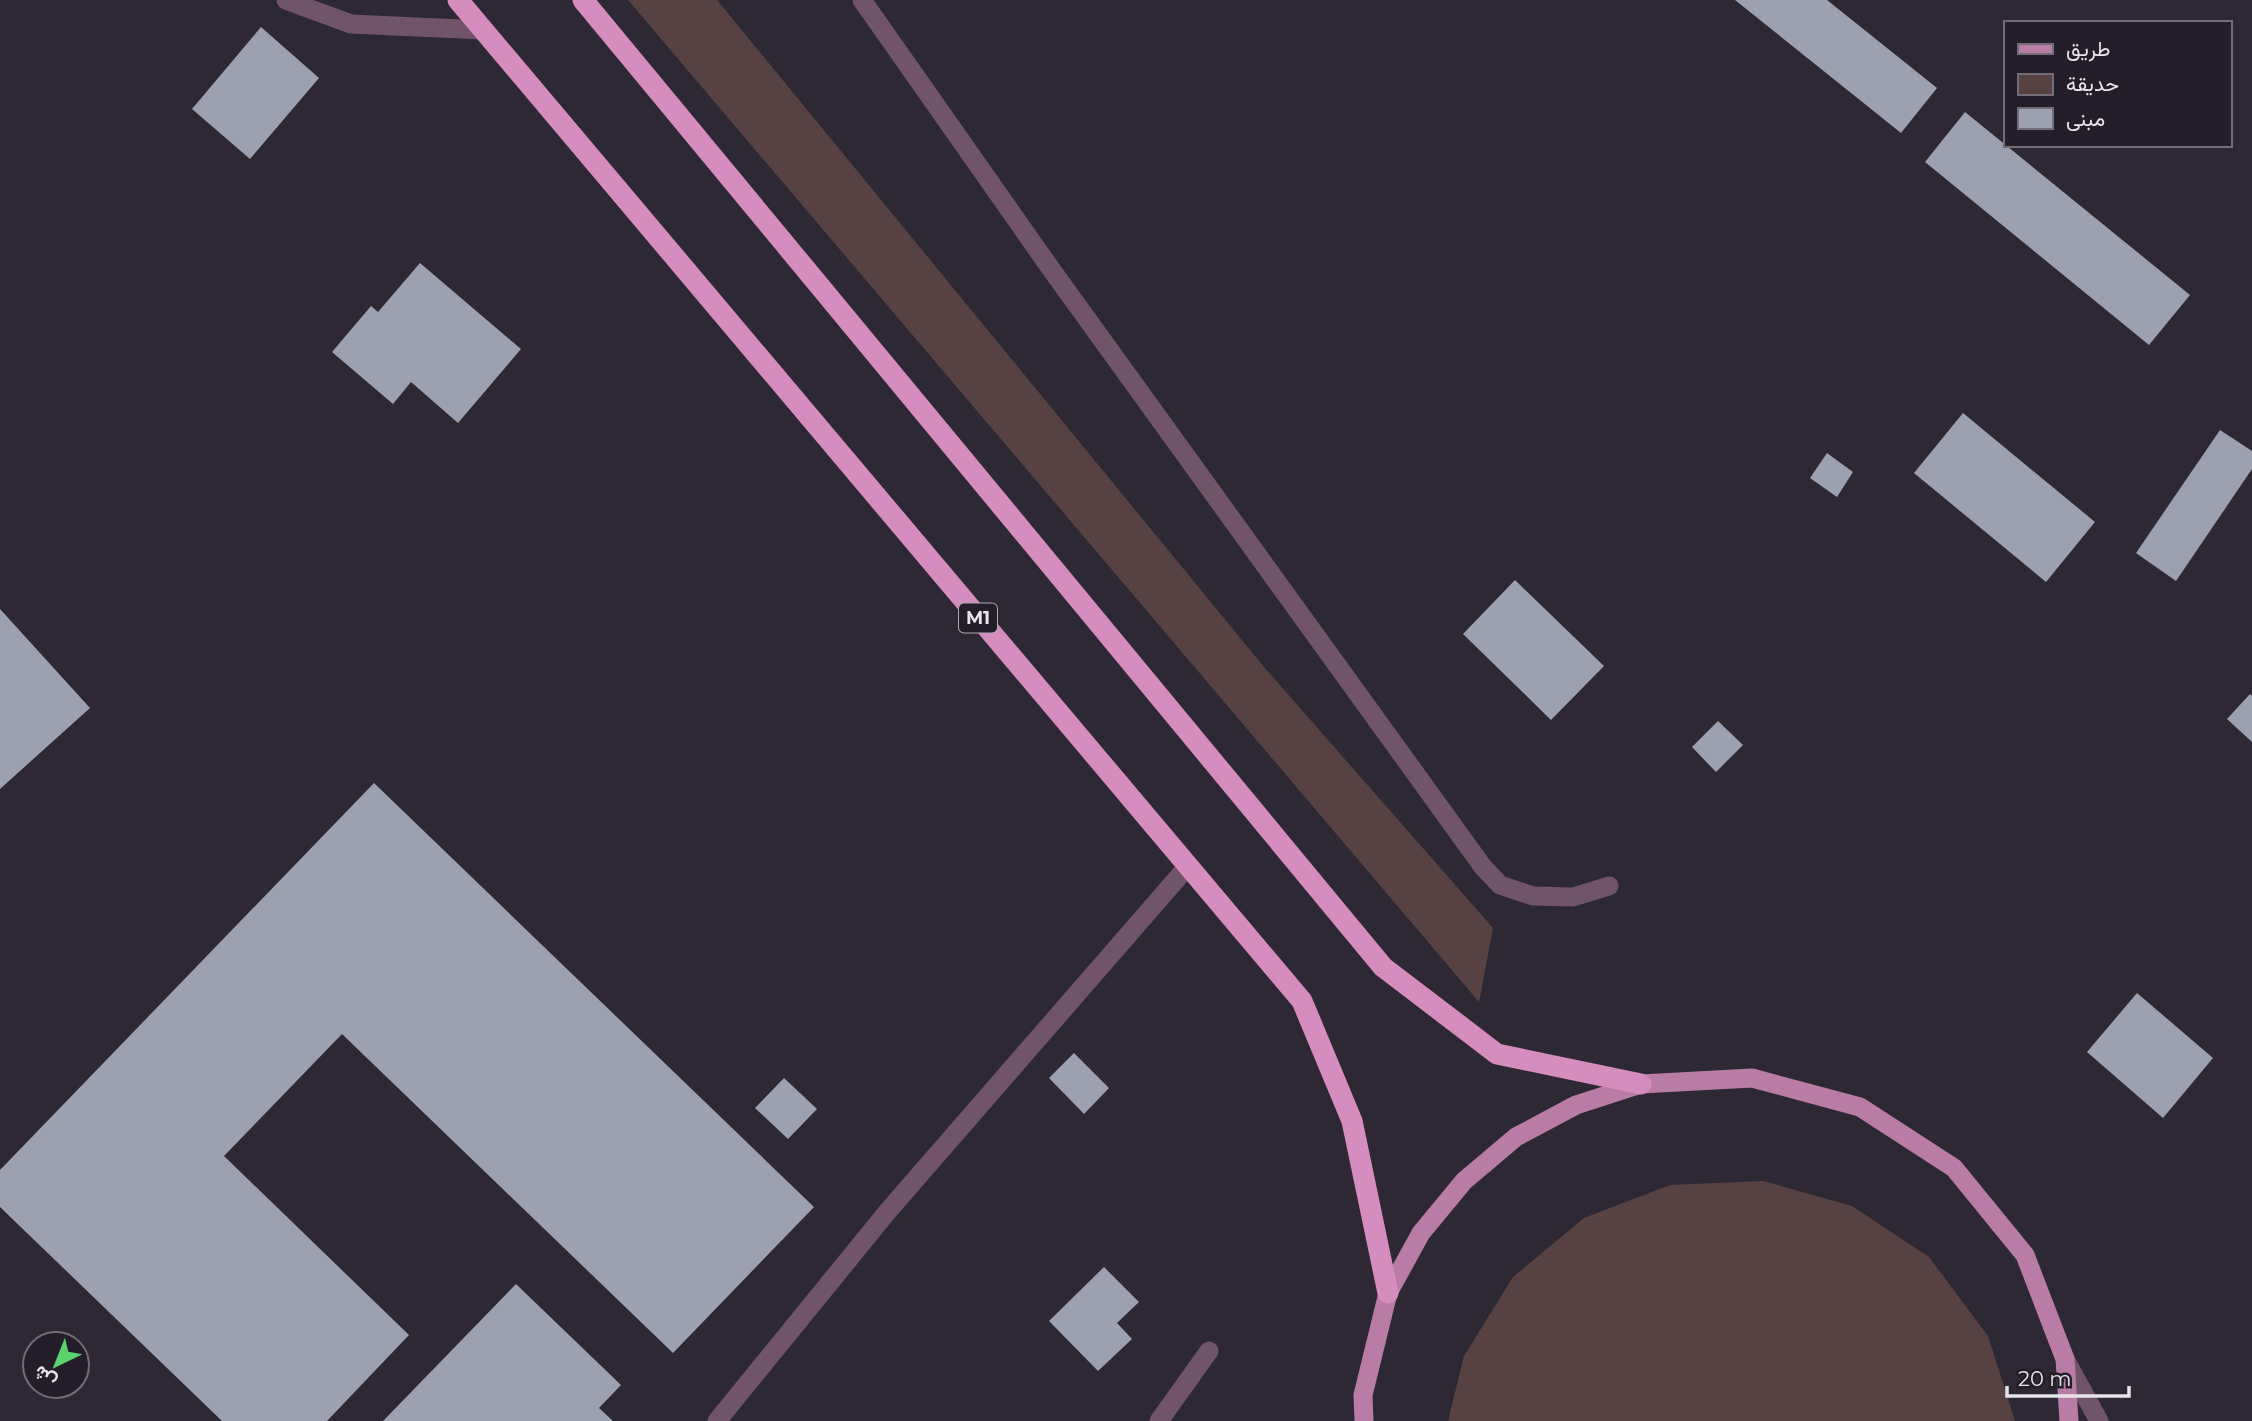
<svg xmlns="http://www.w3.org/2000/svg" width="2252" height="1421" font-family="Montserrat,Vazirmatn,sans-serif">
<rect width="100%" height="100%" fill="#2e2834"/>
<path fill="#584143" d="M628,0h89l547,667 229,261 -14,74z
M1763,1181l89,25 77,51 59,79 27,85h-567l16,-65 49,-79 71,-59 86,-33z"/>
<path fill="#9ca0b0" d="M1735,0h92l110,88 -36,45z
M261,27l58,51 -69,81 -58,-50z
M1965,112l225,183 -41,50 -224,-183z
M420,263l101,86 -63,74 -47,-41 -18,22 -61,-52 39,-46 7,6z
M1963,413l132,109 -49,60 -132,-109z
M2220,430l32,21v18l-76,112 -40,-28z
M1827,453l26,19 -16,25 -27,-19z
M1515,580l89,86 -53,54 -88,-86z
M0,609l90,99 -90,81z
M2250,694l2,2v46l-25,-23z
M1718,721l25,24 -27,27 -24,-25z
M374,783l440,424 -141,146 -331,-319 -118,122 185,179 -82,86h-105l-222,-214v-37z
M2137,993l76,65 -50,60 -76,-66z
M1074,1053l35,35 -25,26 -35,-36z
M784,1078l33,31 -29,30 -33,-31z
M1104,1267l35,35 -22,21 15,16 -34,32 -49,-50z
M516,1284l105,101 -22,23 14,13h-230z"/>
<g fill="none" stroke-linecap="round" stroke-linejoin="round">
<path stroke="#725469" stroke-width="19" d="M2065,1359l34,62"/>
<path stroke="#725469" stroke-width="19" d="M286,0l65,24 132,6
M862,0l189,269 432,598 17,18 33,11 40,1 36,-11
M717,1421l171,-210 300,-345
M1159,1421l50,-70"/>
<path stroke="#b97ca6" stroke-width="19" d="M1364,1421l-1,-26 25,-102 33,-60 43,-52 52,-44 60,-32 65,-21 111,-6 108,29 94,61 71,87 40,104 4,62"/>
<path stroke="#d58cbe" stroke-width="21" d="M458,0l844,1001 50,120 36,172
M583,0l800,967 114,87 144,30"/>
</g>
<g text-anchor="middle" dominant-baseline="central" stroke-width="7" stroke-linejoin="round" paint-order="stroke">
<rect fill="#241e2a" stroke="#ada9b2" stroke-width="2" x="959" y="603.5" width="38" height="29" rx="5"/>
<g font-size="18" font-weight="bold" fill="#e8e4ec">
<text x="978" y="618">M1</text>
</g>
</g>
<rect x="2004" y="21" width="228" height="126" fill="#241e2a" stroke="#726d78" stroke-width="2"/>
<rect x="2018" y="44" width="35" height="10" fill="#b97ca6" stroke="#726d78" stroke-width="2"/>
<text x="2066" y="56" font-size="21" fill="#e8e4ec">طريق</text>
<rect x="2018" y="74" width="35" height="21" fill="#584143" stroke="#726d78" stroke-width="2"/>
<text x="2066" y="91" font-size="21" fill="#e8e4ec">حديقة</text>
<rect x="2018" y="108" width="35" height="21" fill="#9ca0b0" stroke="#726d78" stroke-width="2"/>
<text x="2066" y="126" font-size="21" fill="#e8e4ec">مبنى</text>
<g transform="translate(56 1365) rotate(223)"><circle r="33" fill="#241e2a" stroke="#726d78" stroke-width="2"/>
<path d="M0-5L12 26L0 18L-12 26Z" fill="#5ad56e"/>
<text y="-10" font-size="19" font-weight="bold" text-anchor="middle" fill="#e8e4ec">ش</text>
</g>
<path d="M2007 1386v10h122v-10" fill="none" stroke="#e8e4ec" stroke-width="3.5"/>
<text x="2018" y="1386" font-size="21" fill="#e8e4ec" stroke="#241e2a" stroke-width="5" paint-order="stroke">20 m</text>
</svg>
